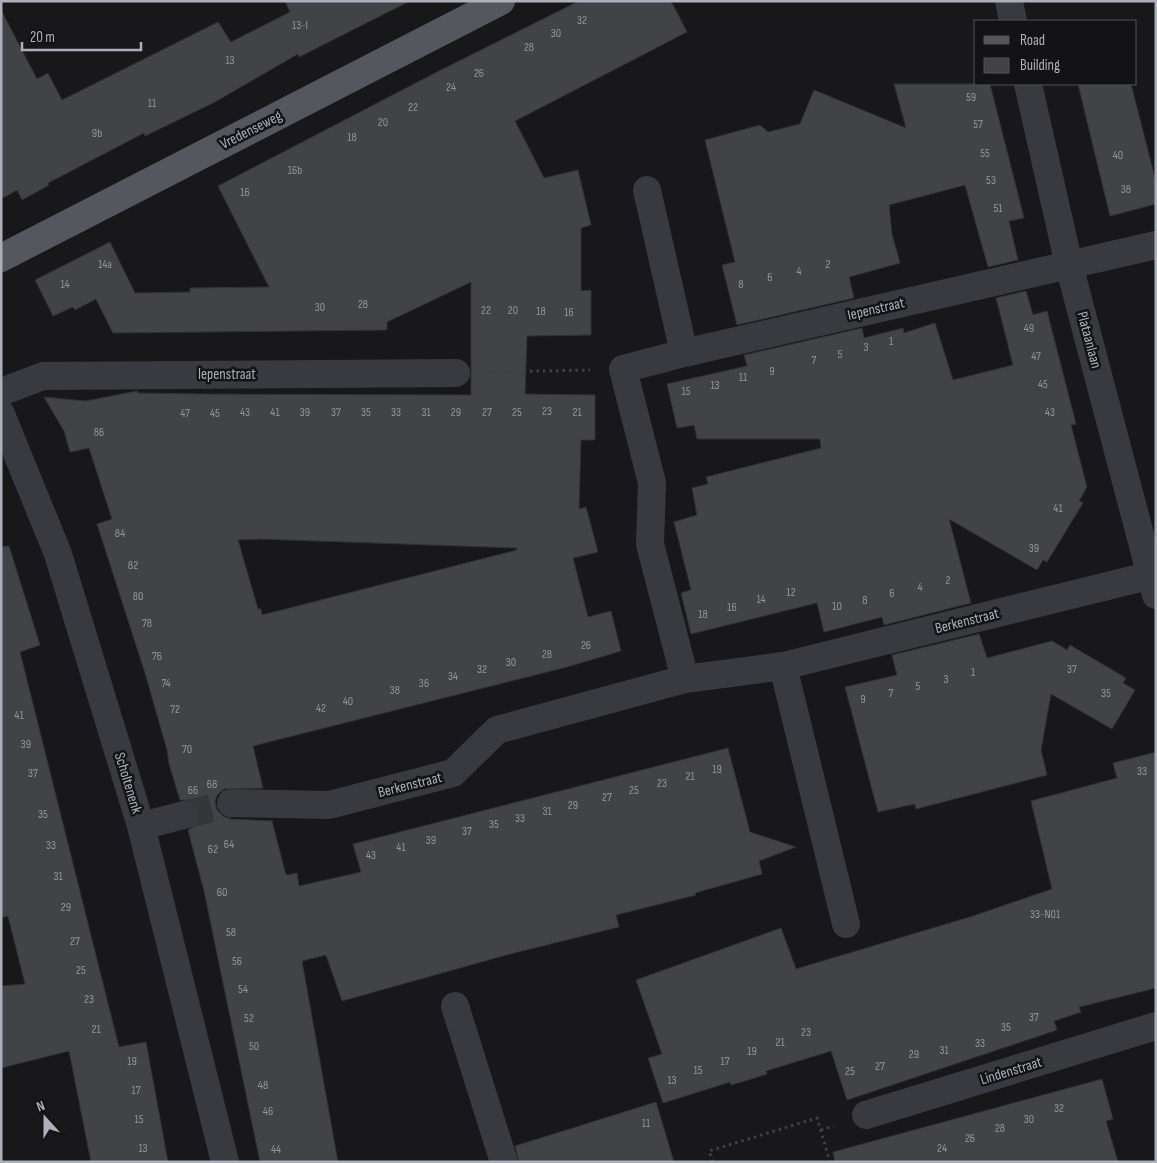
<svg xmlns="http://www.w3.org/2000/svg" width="1157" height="1163" font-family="'Sofia Sans Condensed',sans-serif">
<rect width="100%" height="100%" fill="#18181a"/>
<path fill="#424347" stroke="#323236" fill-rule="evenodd" d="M285,1h125l-111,56 -1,-3 -83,48 -70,34 -1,-3 -96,50 1,2 -27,15 -5,-10 -16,9v-189l36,69 11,-6 14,27 156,-78 13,20 59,-30z
M579,1h92l16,31 -172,89 29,57 34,-8 13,55 -10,3v63l10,-1v45l-64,1 -2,58 70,1v45h-14l-2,69 7,-2 12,45 -25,6 15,59 23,-6 10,40 -54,16 -314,79 10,42 -39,1 -7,6 -2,7 2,8 6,6 7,3 42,2 14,54 11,-2 2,13 62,-14 -8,-28 375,-96 22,84 46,15 -37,14 3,13 -67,19 1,2 -80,20 3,12 -109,27 -168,47 -16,-46 -24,6 36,201h-78l-56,-271 -16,-61 7,-4 4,-6v-9l-4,-7 -6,-4h-9l-11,-36 -2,-14 -22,-77 -48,-149 15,-5 -23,-71 -19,4 -6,-21 -20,-34 42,4 51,-10 1,2 62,1 271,1v-113l-84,40v8l-274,3 -17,-34 -21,11 -2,-3 -20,9 -18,-36 75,-38 25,51 55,-1v-4l79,-1 -51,-101 215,-112zM259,539l258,9v2l-255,65 -1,-6h-3l-20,-69z
M894,84h96l34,134 -15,3 9,39 -30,7 -23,-82 -76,20 3,29 8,29 -51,14 5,21 -117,27 -15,-60 13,-3 -30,-122 55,-15 8,7 32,-8 14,-34 92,38z
M1078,84h53l25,98v22l-46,12z
M1026,291l7,24 14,-4 29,113 -5,1 16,62 -8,14 4,2 -36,59 -4,-2 -6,10 -88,-51 22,84 -87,22 -2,-8 -58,15 -7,-29 -126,31 -10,-41 10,-3 -17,-68 23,-7 -5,-27 16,-4 -2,-7 115,-29 -1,-9h-123l-3,-14 -17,3 -10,-44 80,-18 -3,-11 118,-27 2,10 39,-10 1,5 31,-10 18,57 60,-15 -17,-67z
M9,546l31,99 -20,7 99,395 27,-5 22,120h-77l-22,-111 -68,17v-82l24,-2 -17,-68 -7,2v-371z
M979,634l8,24 65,-17 15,9 3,-5 56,33 -3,5 12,7 -23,39 -61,-35 -10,56 6,25 -131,34 -1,-5 -37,8 -33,-125 52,-12 -5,-20z
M1156,752v236l-77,19 2,5 -27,9 3,9 -210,70 -16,-49 -65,20 1,3 -19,6 -17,5 -1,-3 -67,21 -15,-45 14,-4 -26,-74 145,-52 15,41 177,-53 79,-27 -21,-88 86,-23 -4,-15z
M1102,1079l11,40 -7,2 12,41h-283l-2,-10z
M656,1102l18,60h-155l-4,-16z"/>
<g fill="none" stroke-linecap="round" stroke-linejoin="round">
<path stroke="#35363a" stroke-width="28" stroke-dasharray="28 14" stroke-linecap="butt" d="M184,815l47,-12"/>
<path stroke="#3f4146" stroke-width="3" stroke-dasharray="2.5 4" stroke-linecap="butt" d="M491,372l99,-2
M821,1130l13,-4
M713,1162l-4,-11 108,-33 13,44"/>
<path stroke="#393a3f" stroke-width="28" d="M1009,1l4,20
M1028,84l41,181 87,330
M647,190l37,163 472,-108
M1,392l42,-16 413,-3
M1,414l57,140 83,272 84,336
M685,679l98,-13
M231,803l98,2 124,-32 44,-43 188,-51 -35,-135 2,-61 -29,-114 61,-16
M141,826l43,-11
M846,924l-63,-258 373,-92
M455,1006l49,156
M866,1115l290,-89"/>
<path stroke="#55575e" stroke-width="28" d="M1,258l500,-257"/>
</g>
<g text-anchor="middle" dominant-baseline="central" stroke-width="5" stroke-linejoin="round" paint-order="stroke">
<g font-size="12" fill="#91959d">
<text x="582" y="20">32</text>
<text x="300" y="25">13-I</text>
<text x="556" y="33">30</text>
<text x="529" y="47">28</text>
<text x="230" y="60">13</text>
<text x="479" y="73">26</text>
<text x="451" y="87">24</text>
<text x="971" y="97">59</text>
<text x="152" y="103">11</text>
<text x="413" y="107">22</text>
<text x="383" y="122">20</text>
<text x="978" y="124">57</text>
<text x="97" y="133">9b</text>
<text x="352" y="137">18</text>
<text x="985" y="153">55</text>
<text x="1118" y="155">40</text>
<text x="295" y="170">16b</text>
<text x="991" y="180">53</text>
<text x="1126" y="189">38</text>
<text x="245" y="192">16</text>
<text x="998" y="208">51</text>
<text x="105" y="264">14a</text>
<text x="828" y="264">2</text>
<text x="799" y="271">4</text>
<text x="770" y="277">6</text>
<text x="65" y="284">14</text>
<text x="741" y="284">8</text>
<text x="363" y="304">28</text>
<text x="320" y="307">30</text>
<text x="486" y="310">22</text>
<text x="513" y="310">20</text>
<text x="541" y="311">18</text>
<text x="569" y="312">16</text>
<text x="1029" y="328">49</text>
<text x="891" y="341">1</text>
<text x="866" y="347">3</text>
<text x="840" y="354">5</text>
<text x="1036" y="356">47</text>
<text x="814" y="360">7</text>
<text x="772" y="371">9</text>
<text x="743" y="377">11</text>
<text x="1043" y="384">45</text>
<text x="715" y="385">13</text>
<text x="686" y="391">15</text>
<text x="547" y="411">23</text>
<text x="245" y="412">43</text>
<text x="275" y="412">41</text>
<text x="305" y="412">39</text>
<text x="336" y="412">37</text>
<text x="366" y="412">35</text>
<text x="396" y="412">33</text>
<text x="426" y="412">31</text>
<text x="456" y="412">29</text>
<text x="487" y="412">27</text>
<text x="517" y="412">25</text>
<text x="577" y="412">21</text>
<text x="1050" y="412">43</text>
<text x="185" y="413">47</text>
<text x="215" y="413">45</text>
<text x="99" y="432">86</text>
<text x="1058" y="508">41</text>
<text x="120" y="533">84</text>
<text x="1034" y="548">39</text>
<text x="133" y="565">82</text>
<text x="948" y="580">2</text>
<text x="920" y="587">4</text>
<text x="791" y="592">12</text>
<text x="892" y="593">6</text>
<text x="138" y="596">80</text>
<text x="761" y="599">14</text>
<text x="865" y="600">8</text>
<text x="837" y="606">10</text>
<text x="732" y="607">16</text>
<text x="703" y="614">18</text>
<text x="147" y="623">78</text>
<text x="586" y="645">26</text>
<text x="547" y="654">28</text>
<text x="157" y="656">76</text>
<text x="511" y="662">30</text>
<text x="482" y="669">32</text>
<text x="1072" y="669">37</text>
<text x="973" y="672">1</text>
<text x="453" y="676">34</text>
<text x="946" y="679">3</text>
<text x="166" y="683">74</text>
<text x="424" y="683">36</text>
<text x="918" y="686">5</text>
<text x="395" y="690">38</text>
<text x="891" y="693">7</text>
<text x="1106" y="693">35</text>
<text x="863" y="699">9</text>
<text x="348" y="701">40</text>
<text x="321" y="708">42</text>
<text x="175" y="709">72</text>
<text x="19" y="715">41</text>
<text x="26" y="744">39</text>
<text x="187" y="749">70</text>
<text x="717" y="769">19</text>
<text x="1142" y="771">33</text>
<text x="33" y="773">37</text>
<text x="690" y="776">21</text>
<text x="662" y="783">23</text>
<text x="212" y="784">68</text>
<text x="193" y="790">66</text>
<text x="634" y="790">25</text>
<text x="607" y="797">27</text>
<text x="573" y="805">29</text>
<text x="547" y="811">31</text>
<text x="43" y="814">35</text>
<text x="520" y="818">33</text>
<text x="494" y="824">35</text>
<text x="467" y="831">37</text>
<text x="431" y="840">39</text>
<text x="229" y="844">64</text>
<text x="51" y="845">33</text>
<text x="401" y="847">41</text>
<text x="213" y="849">62</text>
<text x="371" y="855">43</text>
<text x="58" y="876">31</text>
<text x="222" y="892">60</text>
<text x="66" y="907">29</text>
<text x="1045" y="914">33-N01</text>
<text x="231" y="932">58</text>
<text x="75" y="941">27</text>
<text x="237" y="961">56</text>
<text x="81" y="970">25</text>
<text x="243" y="989">54</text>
<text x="89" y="999">23</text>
<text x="1034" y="1017">37</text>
<text x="249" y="1018">52</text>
<text x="1006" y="1027">35</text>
<text x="96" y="1029">21</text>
<text x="806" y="1032">23</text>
<text x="780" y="1042">21</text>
<text x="980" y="1043">33</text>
<text x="254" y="1046">50</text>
<text x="944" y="1050">31</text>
<text x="752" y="1051">19</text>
<text x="914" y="1054">29</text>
<text x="132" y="1061">19</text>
<text x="725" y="1061">17</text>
<text x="880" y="1066">27</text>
<text x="698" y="1070">15</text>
<text x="850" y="1071">25</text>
<text x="672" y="1080">13</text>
<text x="263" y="1085">48</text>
<text x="136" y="1090">17</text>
<text x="1059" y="1108">32</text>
<text x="268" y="1111">46</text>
<text x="139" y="1119">15</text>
<text x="1029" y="1119">30</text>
<text x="646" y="1123">11</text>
<text x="1000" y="1128">28</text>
<text x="970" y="1138">26</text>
<text x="143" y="1148">13</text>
<text x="942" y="1148">24</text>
<text x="276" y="1149">44</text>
</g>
<g font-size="15" fill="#abb0ba" stroke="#131315">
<text transform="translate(251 130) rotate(-27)">Vredenseweg</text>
<text transform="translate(876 309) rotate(-13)">Iepenstraat</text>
<text transform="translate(1089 340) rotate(75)">Plataanlaan</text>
<text x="227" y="374">Iepenstraat</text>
<text transform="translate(967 621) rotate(-14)">Berkenstraat</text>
<text transform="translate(128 783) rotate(73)">Scholtenenk</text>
<text transform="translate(410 785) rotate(-14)">Berkenstraat</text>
<text transform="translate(1011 1071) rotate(-17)">Lindenstraat</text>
</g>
</g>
<rect width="1157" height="1163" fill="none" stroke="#abb0ba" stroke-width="5"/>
<rect x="974" y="20" width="162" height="65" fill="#131315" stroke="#505257"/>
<rect x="984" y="36" width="25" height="8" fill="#55575e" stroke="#505257"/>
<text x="1020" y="45" font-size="15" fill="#abb0ba">Road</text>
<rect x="984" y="58" width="25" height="15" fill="#424347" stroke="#505257"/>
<text x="1020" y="70" font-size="15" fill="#abb0ba">Building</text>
<g transform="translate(45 1118) rotate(339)" stroke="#131315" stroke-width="4" paint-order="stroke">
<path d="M0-4L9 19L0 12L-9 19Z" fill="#abb0ba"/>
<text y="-8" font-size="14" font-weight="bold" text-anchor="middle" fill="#abb0ba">N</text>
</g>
<path d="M22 42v8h119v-8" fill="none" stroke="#abb0ba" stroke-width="2.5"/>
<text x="30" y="42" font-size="15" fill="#abb0ba" stroke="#131315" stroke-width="4" paint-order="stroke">20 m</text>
</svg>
